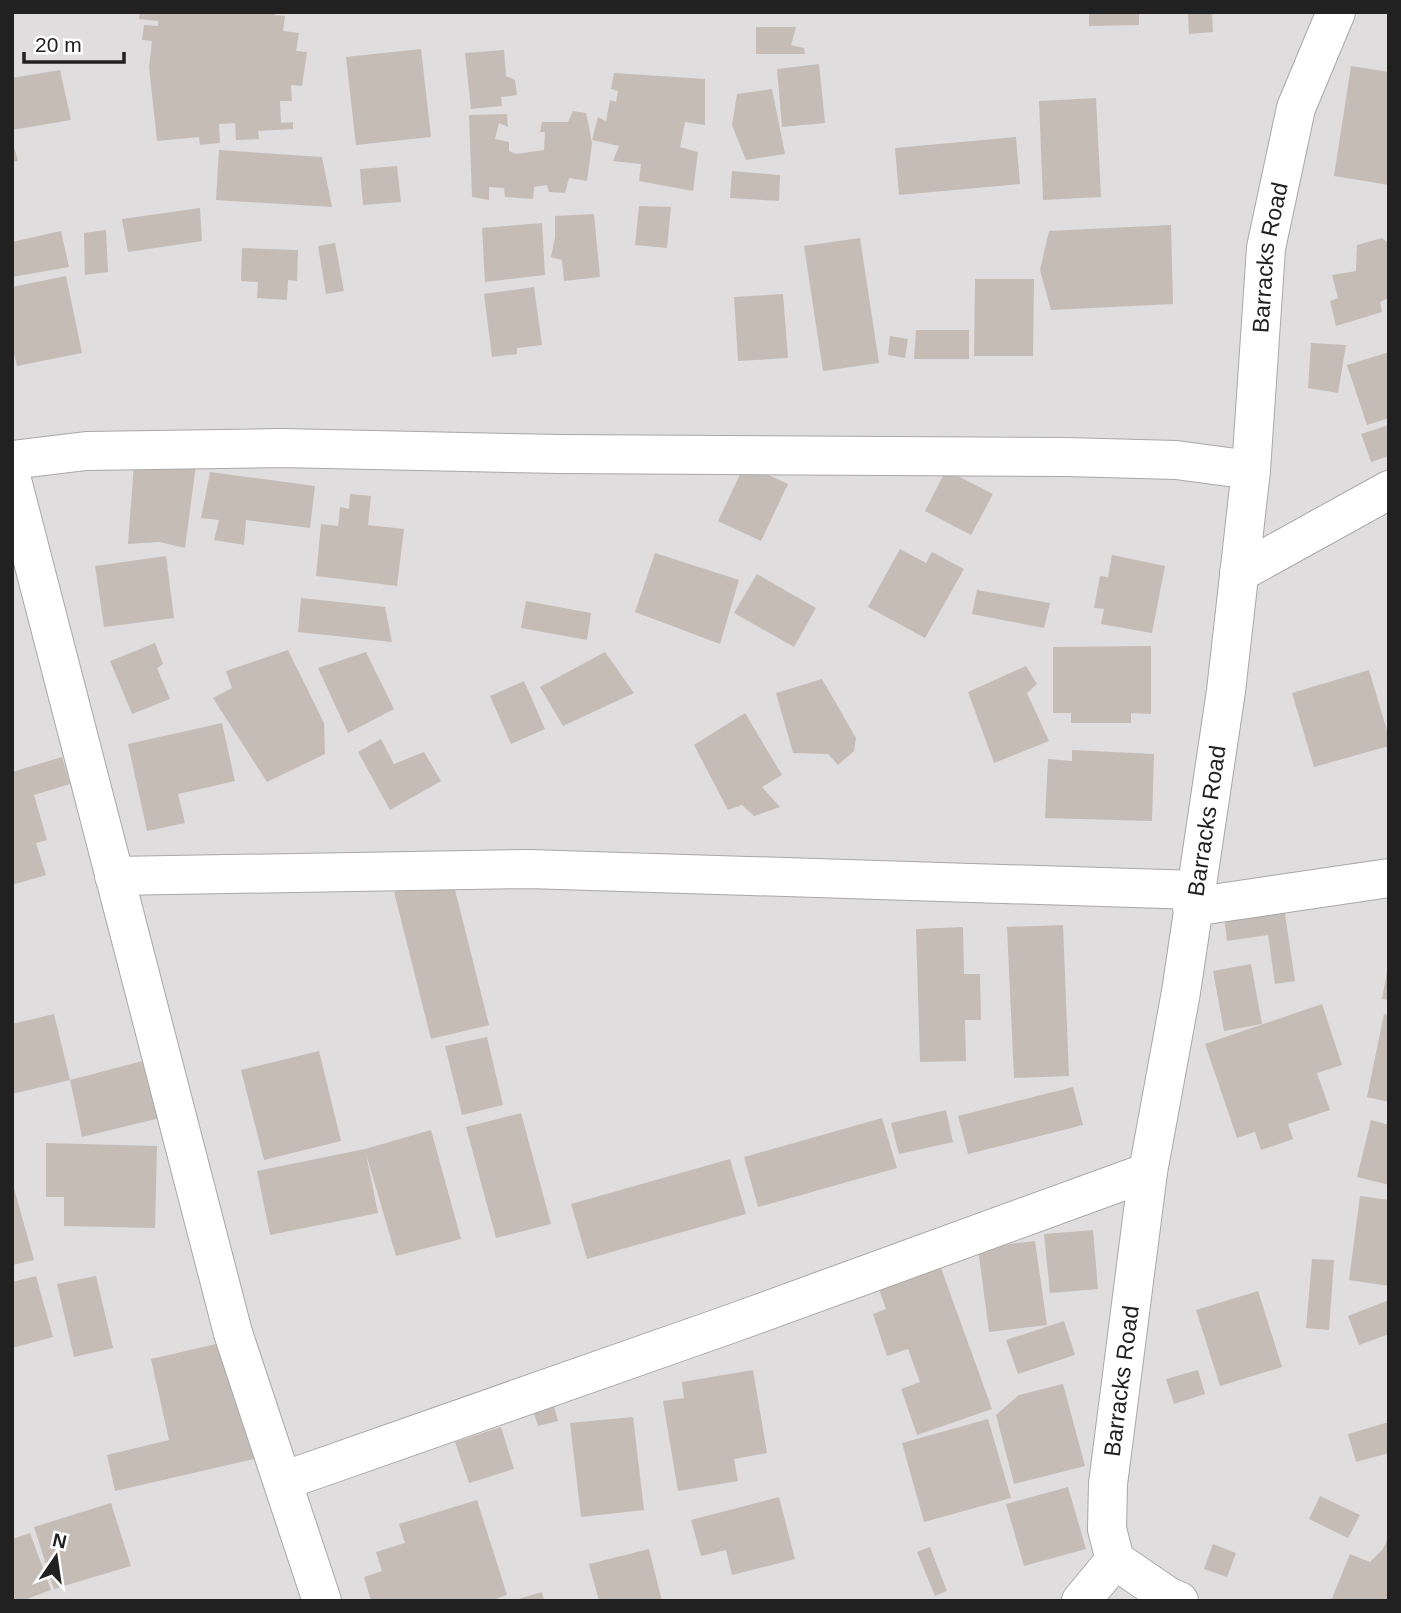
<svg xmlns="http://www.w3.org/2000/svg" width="1401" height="1613" font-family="Helvetica,sans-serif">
<rect width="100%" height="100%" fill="#f1ede7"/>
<path fill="#dfddde" d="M12,12h1377v1589h-1377z"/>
<path fill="#c6bcb6" d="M140,12h135v3l10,1 -2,15 16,2 -3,18 11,1 -5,34 -11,-1 1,16h-12l1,22 12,-1v7l-35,2 1,8 -23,1 -1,-17 -16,1 1,19 -20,2 -1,-8 -42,4 -8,-74 3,-26 -10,-1 2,-15 14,1v-5l-19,-2z
M1089,12h50v13l-50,1z
M1188,12h24l1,20 -24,2z
M756,27h40l-5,18 13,3 1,6h-49z
M421,49l10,88 -75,8 -10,-88z
M504,50l2,26 9,4 2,15 -16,2 1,9 -31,3 -6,-56z
M819,64l6,59 -43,4 -5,-58z
M1351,66l38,6v113l-55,-9z
M60,70l11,50 -59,10v-52z
M614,73l91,6v46l-20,-3 -5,25 18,5 -5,39 -54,-10 2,-17 -28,-3 6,-15 -27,-6 6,-23 8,4 4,-21 6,2 2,-11 -7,-2z
M772,89l13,65 -39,6 -14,-35 5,-31z
M1096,98l5,99 -58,3 -4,-99z
M573,111l13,2 3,14 3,17 -5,37 -18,-3 -4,15 -16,-1 -2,-7 -13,2 -1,12 -28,-2 -1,-9 -15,-1v13l-17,-3 -3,-82 38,-1 1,13 -9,-4 -4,16 14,3v9l7,3 28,-4 1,-18h-5l2,-10h26z
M1016,137l4,47 -121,11 -4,-47z
M12,139l6,22 -6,1z
M219,150l103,7 10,50 -116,-7z
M397,166l4,36 -38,3 -3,-36z
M732,171l48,4 -1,26 -49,-3z
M639,206l32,1 -4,41 -32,-3z
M200,208l2,33 -74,11 -6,-33z
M594,214l6,63 -36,4 -2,-21 -11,-3 4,-20v-21z
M542,223l3,52 -60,7 -3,-54z
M1171,225l2,79 -122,6 -11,-40 9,-39z
M106,230l2,42 -23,3 -1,-42z
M61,231l8,36 -57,10v-35z
M860,238l19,125 -56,8 -19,-125z
M1382,238l7,6v54l-9,4 2,10 -46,14 -6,-25 8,-3 -6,-23 24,-4 1,-26z
M335,243l9,48 -18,3 -8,-48z
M242,248l56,2 -1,31 -9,-1 -1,20 -30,-2 1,-16 -17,-1z
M66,276l16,77 -65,13 -5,-21v-58z
M975,279h59l-1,77h-59z
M534,287l8,58 -25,3v6l-25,3 -8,-63z
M783,294l5,64 -50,3 -4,-64z
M916,330h53v29h-55z
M890,336l18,3 -3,19 -17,-3z
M1311,343l35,2 -8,48 -30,-5z
M1389,352v66l-22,7 -20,-60z
M1389,425v31l-18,6 -10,-28z
M134,464l62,1 -11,83 -25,-6 -32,2z
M745,464l43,20 -27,57 -43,-20z
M946,470l47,24 -22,41 -46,-24z
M210,472l105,14 -5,42 -64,-8 -2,25 -30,-5 5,-20 -18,-2z
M350,494l21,2 -3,29 36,4 -7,57 -81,-10 5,-52 17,2 2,-19 9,2z
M900,549l26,14 6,-11 32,17 -39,69 -57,-31z
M655,553l84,27 -19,64 -85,-32z
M1112,555l53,11 -13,67 -51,-9 3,-15 -10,-1 6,-32 8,1z
M166,556l8,62 -70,9 -9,-61z
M757,574l59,34 -22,39 -60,-34z
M977,590l73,13 -6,25 -72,-14z
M301,598l84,9 7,35 -94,-10z
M526,601l65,12 -4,27 -66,-12z
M155,643l8,21 -6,4 13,31 -38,15 -22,-53z
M1151,646v68l-20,-1v10h-60v-10h-18v-66z
M288,650l36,73 1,31 -58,28 -54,-84 19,-10 -6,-17z
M366,652l28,57 -46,24 -30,-65z
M605,652l29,41 -71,33 -23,-39z
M1026,666l11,18 -10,9 22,48 -55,22 -26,-71z
M1369,670l20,67v9l-75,21 -22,-74z
M822,679l34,59 -2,13 -16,14 -10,-11 -35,-1 -17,-60z
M524,681l21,48 -34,15 -21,-48z
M745,713l37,62 -20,12 18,20 -26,9 -12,-11 -14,5 -34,-65z
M222,723l13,58 -57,13 7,29 -38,8 -19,-87z
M381,739l13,25 30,-12 17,29 -51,29 -32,-58z
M1072,750l82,4 -2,67 -107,-3 3,-59 24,2z
M62,757l8,27 -36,11 13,45 -11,3 10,32 -34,10v-113z
M452,878l37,147 -58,14 -37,-147z
M1284,907l11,74 -20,3 -7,-49 -41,6 -3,-25z
M1063,925l6,151 -55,2 -7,-151z
M963,927l1,47h16l1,46h-16l1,41 -46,1 -4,-133z
M1251,964l11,60 -38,7 -11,-60z
M1387,972h2v28l-7,-1z
M1322,1004l20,61 -25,8 13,37 -42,14 5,15 -32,11 -6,-18 -18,6 -32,-94z
M54,1014l16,66 -58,14v-70z
M1384,1014l5,1v87l-22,-5z
M487,1037l16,68 -41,10 -17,-69z
M319,1051l22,90 -77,19 -23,-90z
M150,1059l14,58 -82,20 -12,-57z
M1073,1087l10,38 -115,29 -10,-38z
M946,1110l7,32 -54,12 -8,-31z
M521,1113l30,111 -55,14 -30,-111z
M882,1118l15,50 -139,39 -14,-50z
M1371,1120l18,5v60l-32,-8z
M431,1130l30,109 -65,17 -30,-102 12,59 -108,22 -13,-64 108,-22z
M46,1143l111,3 -2,82 -91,-2v-29h-18z
M730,1159l16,55 -159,45 -16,-55z
M12,1181l22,79 -22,5z
M1360,1196l29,4v86l-40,-6z
M1093,1230l5,59 -48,4 -6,-59z
M1035,1241l12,84 -58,7 -11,-84z
M937,1257l55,152 -75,26 -16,-46 19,-7 -12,-33 -21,7 -14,-42 13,-5 -11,-31z
M1312,1259l22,1 -5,70 -23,-2z
M36,1276l17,61 -41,11v-66z
M96,1276l17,72 -39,9 -17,-73z
M1258,1291l24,76 -62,19 -24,-76z
M1389,1300v34l-30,11 -11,-29z
M1064,1321l11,34 -57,19 -12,-34z
M229,1341l34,116 -148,34 -8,-36 62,-15 -18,-81z
M753,1370l14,83 -33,6 4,22 -60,10 -15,-90 21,-3 -2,-16z
M1198,1370l7,24 -31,10 -8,-25z
M1063,1384l22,82 -71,18 -18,-69 23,-20z
M552,1398l6,23 -20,5 -7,-22z
M633,1417l11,93 -63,7 -11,-94z
M988,1419l23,79 -87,24 -22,-79z
M1389,1422v31l-33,9 -8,-28z
M501,1427l13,42 -45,14 -14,-41z
M1068,1487l18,62 -62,17 -18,-62z
M1320,1496l40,19 -12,23 -39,-19z
M779,1497l16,62 -63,16 -6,-25 -25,6 -10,-36z
M477,1500l30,95 -18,6h-118l-7,-24 18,-6 -6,-19 29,-9 -6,-19z
M111,1503l20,63 -77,23 -20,-62z
M30,1533l21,57 -30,11h-9v-62z
M1389,1535v66h-58l19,-47 20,8 13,-13z
M1213,1544l23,9 -9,24 -23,-8z
M930,1547l17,44 -12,5 -18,-44z
M649,1549l13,52h-63l-10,-37z
M542,1592l2,9h-28l-1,-1z"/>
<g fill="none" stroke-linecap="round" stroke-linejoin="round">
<defs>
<g id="minor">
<path d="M12,460l74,-9 195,-3 279,6 506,3 110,3 75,10"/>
<path d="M12,480l221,853 89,268"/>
<path d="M1239,573l150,-83"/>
<path d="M114,876l414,-7 668,21"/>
<path d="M1192,907l197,-29"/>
<path d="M283,1481l450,-158 415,-151"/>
<path d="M1081,1601l34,-41"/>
<path id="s1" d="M1179,1601l-10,-4 -54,-37 -8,-31 1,-45 40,-312 33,-180 45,-301 25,-221 15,-222 30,-140 40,-96"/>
</g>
</defs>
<use href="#minor" stroke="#a8a8a8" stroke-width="40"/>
<use href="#minor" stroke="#fff" stroke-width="38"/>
</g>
<g text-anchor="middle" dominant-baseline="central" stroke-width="5" stroke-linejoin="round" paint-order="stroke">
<g font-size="23" fill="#212121" stroke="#fff">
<text stroke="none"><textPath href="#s1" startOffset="1391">Barracks Road</textPath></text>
<text stroke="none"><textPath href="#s1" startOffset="824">Barracks Road</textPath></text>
<text stroke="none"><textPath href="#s1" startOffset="257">Barracks Road</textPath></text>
</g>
</g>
<rect width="1401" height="1613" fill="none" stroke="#212121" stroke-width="28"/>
<g transform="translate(56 1557) rotate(13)" stroke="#ffffff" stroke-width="5" paint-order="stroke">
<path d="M0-5L12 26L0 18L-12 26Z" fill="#212121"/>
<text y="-10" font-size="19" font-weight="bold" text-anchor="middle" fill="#212121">N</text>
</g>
<path d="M24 52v10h100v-10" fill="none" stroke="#212121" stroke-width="3.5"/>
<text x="35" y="52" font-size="21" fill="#212121" stroke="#ffffff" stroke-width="5" paint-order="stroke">20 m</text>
</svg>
